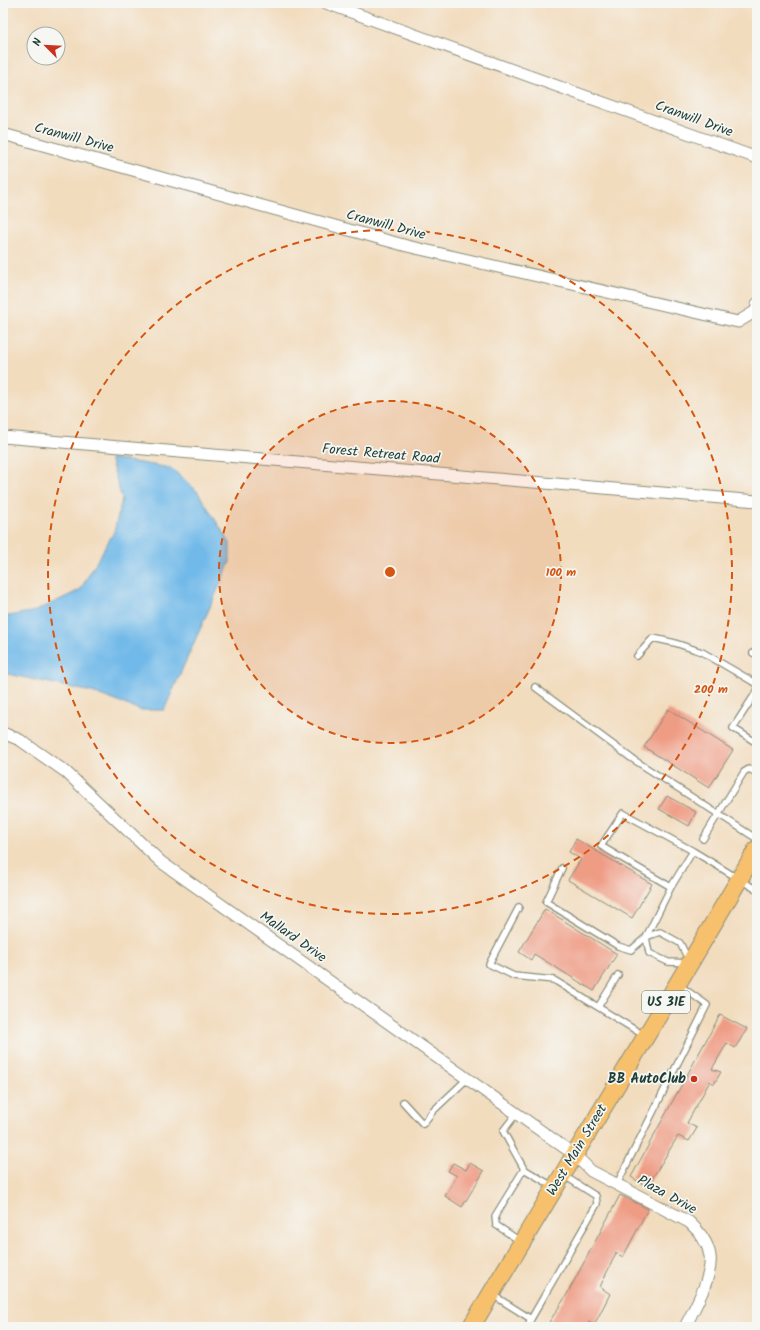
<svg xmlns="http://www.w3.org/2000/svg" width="760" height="1330" font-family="Kalam,sans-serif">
<rect width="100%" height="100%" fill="#f6f6f2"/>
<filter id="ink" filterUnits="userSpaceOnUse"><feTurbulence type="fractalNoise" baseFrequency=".025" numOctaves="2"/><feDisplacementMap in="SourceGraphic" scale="8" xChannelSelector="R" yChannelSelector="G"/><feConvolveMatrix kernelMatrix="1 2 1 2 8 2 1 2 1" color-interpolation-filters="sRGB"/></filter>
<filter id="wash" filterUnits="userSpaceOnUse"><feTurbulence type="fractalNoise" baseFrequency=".012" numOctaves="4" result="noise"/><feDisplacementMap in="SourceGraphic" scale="16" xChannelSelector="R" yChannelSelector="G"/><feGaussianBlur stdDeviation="0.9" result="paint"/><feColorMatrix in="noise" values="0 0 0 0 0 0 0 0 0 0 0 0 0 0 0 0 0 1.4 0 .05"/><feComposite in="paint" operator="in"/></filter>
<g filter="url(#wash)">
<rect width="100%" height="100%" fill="#f2dcbe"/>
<path fill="#71b9e9" stroke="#487b8e" d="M110,458l61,10 26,23 33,52v19l-66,148h-24l-48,-18 -89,-19v-56l33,-6 44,-21 34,-58 8,-33z"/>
<g id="blocks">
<path fill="#ef9c85" d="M668,709l65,41 -24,38 -65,-41z
M667,796l29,16 -7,14 -30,-17z
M576,839l76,45 -20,34 -64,-38 13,-21 -12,-7z
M545,909l72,45 -23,37 -60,-37 -3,6 -12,-8z
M720,1015l27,14 -12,19 -8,-5 -15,26 9,3 -7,12 -4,-3 -23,42 10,5 -8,13 -11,-5 -31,51 -16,-10z
M453,1163l13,7 4,-7 14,8 -22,36 -17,-11 12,-20 -9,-5z
M620,1195l28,14 -25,48 -7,-4 -16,34 10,7 -16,31 -5,-3 -3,5h-40l20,-31z"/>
</g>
</g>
<g filter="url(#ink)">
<use href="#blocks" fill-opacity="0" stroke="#888c79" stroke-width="1"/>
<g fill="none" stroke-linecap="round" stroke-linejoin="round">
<defs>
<path id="service" d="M753,653l4,2
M637,656l16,-18 22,5 27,9 55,32
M535,687l96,71 126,81
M757,691l-24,37 24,15
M703,839l41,-67 5,-3 8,4
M562,868l-16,34 72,44 13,4 15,-13 14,-5 20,11 10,20 -22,-1 -19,-9 -3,-16 25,-50 -70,-41 22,-33 70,38 64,39
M671,887l22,-36
M519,907l-30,57 25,12 40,4 91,56
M598,1007l20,-32
M403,1102l20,22 9,-12 35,-33
M516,1114l-13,17 21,38
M617,1184l90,-179 -28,-20
M520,1241l-24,-16 -1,-9 29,-47 30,18
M493,1295l38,24 -4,8
M531,1319l66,-115 -1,-8 -33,-21"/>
<path id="minor" d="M326,3l431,155
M3,134l404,112 331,76 18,-11 1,-7
M3,437l754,64
M3,733l17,7 46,32 95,90 414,293 16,16 98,51c10,9 19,20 21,34 3,20 -16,53 -25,71"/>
<path id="primary" d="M471,1327l219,-364 67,-114"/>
</defs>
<use href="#service" stroke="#888c79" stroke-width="8"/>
<use href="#minor" stroke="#888c79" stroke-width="13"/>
<use href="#primary" stroke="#888c79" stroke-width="19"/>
<use href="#service" stroke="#fff" stroke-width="5.5"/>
<use href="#minor" stroke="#fff" stroke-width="11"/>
<use href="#primary" stroke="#f7c06c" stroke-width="17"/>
</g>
</g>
<circle cx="390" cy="572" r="171" fill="#d45610" fill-opacity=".12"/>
<g fill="none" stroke="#d45610" stroke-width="2" stroke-dasharray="7 5">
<circle cx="390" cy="572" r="171"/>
<circle cx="390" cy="572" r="342"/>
</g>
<circle fill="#c8321e" stroke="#f6f6f2" stroke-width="1.5" cx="694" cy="1079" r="4"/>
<g text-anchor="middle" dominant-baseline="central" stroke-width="3.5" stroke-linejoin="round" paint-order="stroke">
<rect fill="#f6f6f2" stroke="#60746d" stroke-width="1" x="642" y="991" width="48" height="22" rx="3"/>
<g font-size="13" font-weight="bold" fill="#1f3d34">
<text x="666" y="1002">US 31E</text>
</g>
<g font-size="14" fill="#1f3d34" stroke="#f6f6f2">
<text transform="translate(694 119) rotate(20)">Cranwill Drive</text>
<text transform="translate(74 138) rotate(15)">Cranwill Drive</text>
<text transform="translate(386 225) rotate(15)">Cranwill Drive</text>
<text transform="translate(381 454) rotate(5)">Forest Retreat Road</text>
<text transform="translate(293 937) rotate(35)">Mallard Drive</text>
<text transform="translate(577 1150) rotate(-59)">West Main Street</text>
<text transform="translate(667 1195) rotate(29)">Plaza Drive</text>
</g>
<g font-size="14" font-weight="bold" fill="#1f3d34" stroke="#f6f6f2" text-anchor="end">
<text x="686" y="1079">BB AutoClub</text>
</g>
</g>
<circle cx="390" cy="572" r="6" fill="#d45610" stroke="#f6f6f2" stroke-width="2"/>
<g font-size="12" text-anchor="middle" font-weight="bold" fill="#d45610" stroke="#f6f6f2" stroke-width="3.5" stroke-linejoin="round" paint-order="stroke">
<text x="561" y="576">100 m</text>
<text x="711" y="693">200 m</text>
</g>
<rect width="760" height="1330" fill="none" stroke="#f6f6f2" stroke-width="16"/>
<g transform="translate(46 46) rotate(294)"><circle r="19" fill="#f6f6f2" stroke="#a0aca6"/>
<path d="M0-3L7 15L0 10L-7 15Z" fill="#c8321e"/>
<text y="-6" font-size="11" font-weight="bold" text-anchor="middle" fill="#1f3d34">N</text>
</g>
</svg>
